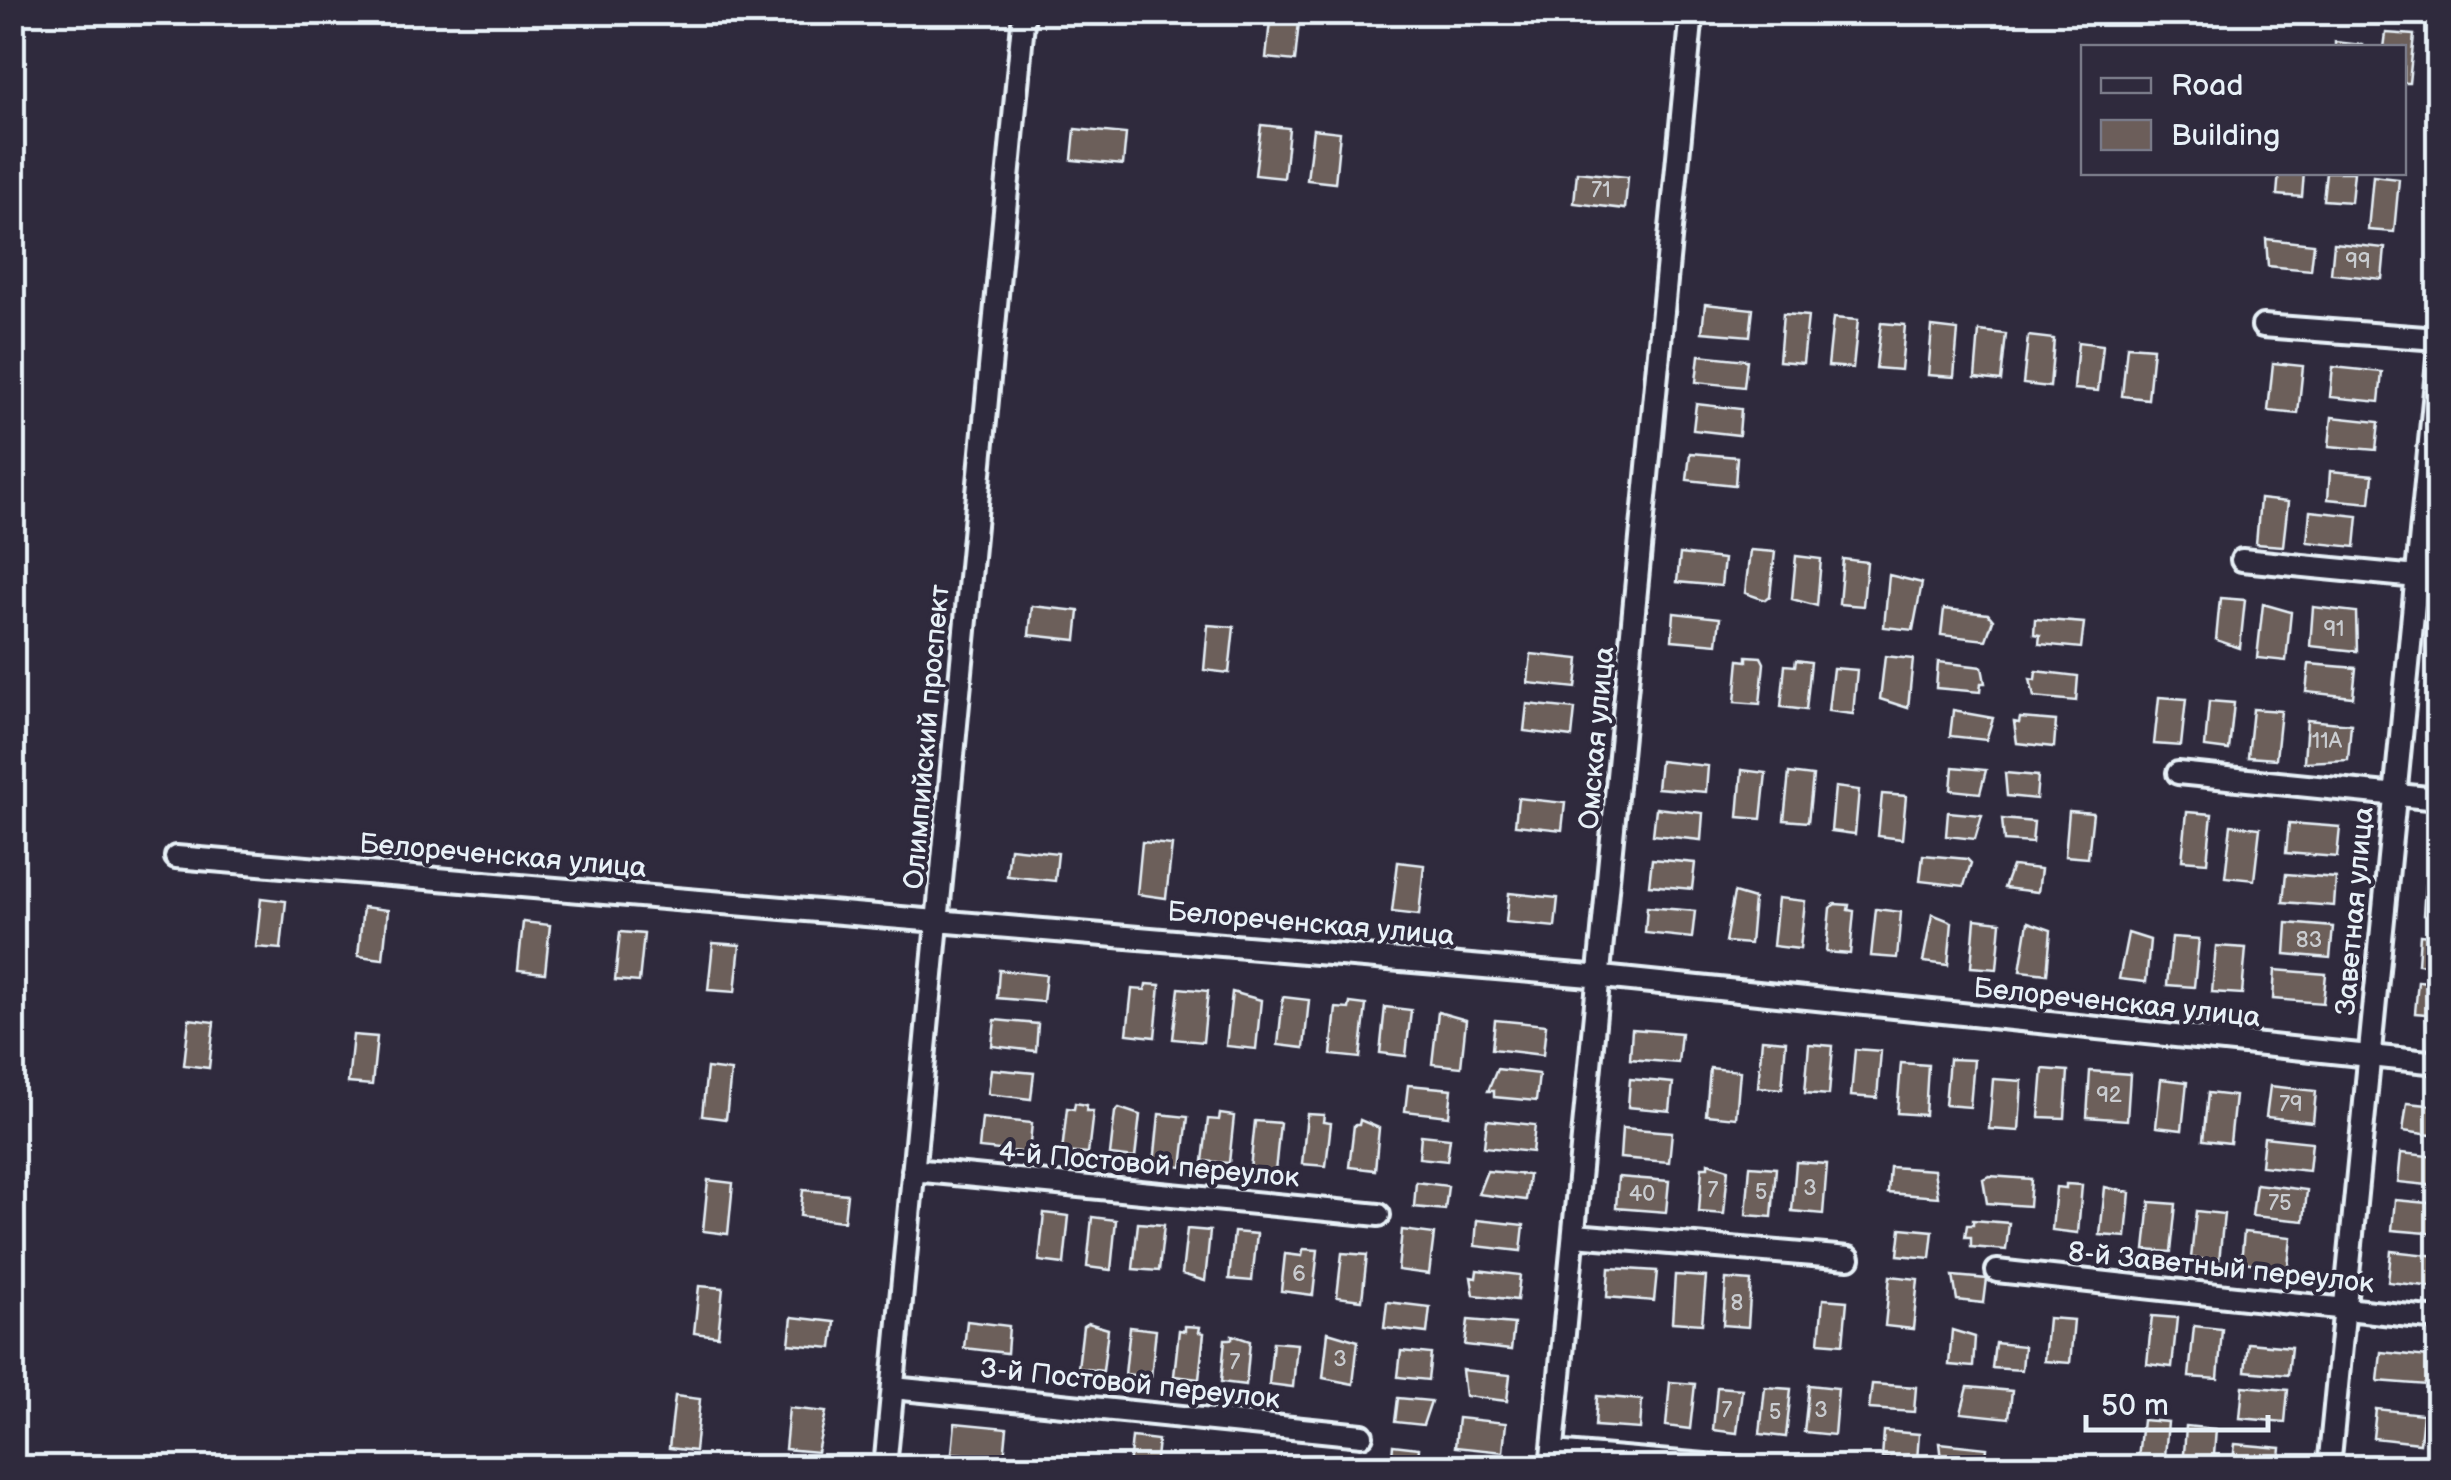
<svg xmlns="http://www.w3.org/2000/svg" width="2451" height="1480" font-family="'Balsamiq Sans',sans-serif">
<rect width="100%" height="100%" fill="#2f2a3d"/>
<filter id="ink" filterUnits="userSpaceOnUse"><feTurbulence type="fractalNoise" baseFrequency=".01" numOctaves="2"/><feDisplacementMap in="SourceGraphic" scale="20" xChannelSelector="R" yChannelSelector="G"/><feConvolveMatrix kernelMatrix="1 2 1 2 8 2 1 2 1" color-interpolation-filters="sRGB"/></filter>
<g filter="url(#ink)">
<path fill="#6c5e5a" stroke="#e8f1f8" stroke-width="2.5" d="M1271,12h29l-5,49 -29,-3z
M2386,33l28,2 -5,48h-5v-35h-20z
M2335,42l28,3v3h-28z
M1261,125l28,3 -5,50 -29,-3z
M1075,129l51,5 -3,31 -51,-5z
M1313,129l27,3 -5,51 -28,-3z
M1577,172l51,5 -3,32 -51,-6z
M2279,172h25l-2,25 -25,-2z
M2326,172h28l-3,30 -28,-2z
M2373,176l26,3 -5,53 -26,-2z
M2266,239l48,5 -3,26 -43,-4z
M2334,243l51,5 -3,31 -51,-5z
M1705,304l48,5 -3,27 -48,-4z
M1783,314l25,2 -5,47 -24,-2z
M1833,318l25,2 -5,48 -25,-2z
M1881,323l24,2 -4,45 -25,-2z
M1932,327l26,3 -4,47 -26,-2z
M1979,331l27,3 -5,47 -26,-3z
M2028,336l26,3 -4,48 -27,-3z
M2078,342l25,3 -5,46 -24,-2z
M2127,346l26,2 -5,51 -26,-3z
M1699,355l48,5 -3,27 -48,-5z
M2273,363l30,3 -5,48 -30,-3z
M2333,367l49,5 -3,30 -49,-5z
M1696,404l45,5 -2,26 -46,-5z
M2332,417l47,5 -3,28 -47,-4z
M1690,453l47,4 -2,28 -48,-5z
M2330,471l43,4 -3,28 -42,-4z
M2260,499l28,3 -5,44 -27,-2z
M2310,511l48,5 -3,31 -48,-5z
M1750,550l25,2 -5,44 -5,4 -20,-7z
M1680,554l44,5 -3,27 -44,-4z
M1796,556l25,3 -4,47 -25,-7z
M1843,559l24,3 -4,44 -24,-2z
M1889,575l33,8 -9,47 -29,-3z
M2220,598l25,2 -5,48 -24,-8z
M2263,604l28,8 -5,49 -29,-3z
M1032,606l47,5 -3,29 -47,-5z
M2313,607l43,5 1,39 -47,-5z
M1944,609l44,5 5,6 -7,20 -45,-5z
M1674,613l46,5 -3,26 -45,-4z
M2035,619l49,4 -3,25 -42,-4 1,-9 -6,-1z
M1208,625l26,2 -5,46 -25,-3z
M1531,654l48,5 -3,29 -48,-5z
M1747,656l14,1 3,6 -4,41 -25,-2 4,-42 8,1z
M1885,656l28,3 -5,49 -28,-9z
M1796,660l15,2 -5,48 -25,-3 4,-42 10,1z
M1938,662l44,5 3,16h-4l-1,9 -44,-4z
M2309,664l47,4 -3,29 -47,-5z
M1833,668l24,2 -4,44 -25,-3z
M2036,671l42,5 -2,25 -42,-4 -4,-18 5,1z
M2159,697l27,2 -5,47 -27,-2z
M2209,701l25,2 -5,47 -24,-3z
M1527,704l48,5 -3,28 -48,-6z
M2253,709l28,2 -5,48 -28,-2z
M1953,711l40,7 -7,22 -36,-4z
M2020,718l36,3 -2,26 -37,-4 -3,-21 5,1z
M2307,720l44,4 -3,36 -44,2z
M1660,761l48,5 -2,26 -49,-4z
M1953,767l33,3 -6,23 -29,-3z
M1742,770l24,3 -5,46 -23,-2z
M1789,773l24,3 -5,46 -24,-2z
M2005,773l33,3 -2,23 -29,-3z
M1835,787l24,3 -4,44 -24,-3z
M1882,794l24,2 -4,43 -24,-3z
M1518,798l47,5 -3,27 -47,-5z
M1656,808l47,5 -2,27 -48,-5z
M2069,811l24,2 -5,45 -23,-2z
M1948,812l34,3 -7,24 -29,-3z
M2187,812l25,2 -5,48 -25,-2z
M2002,819l32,3 -2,21 -28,-2z
M2289,823l51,4 -3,30 -51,-4z
M2231,825l29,3 -6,52 -29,-3z
M2432,834l6,1v29l-9,-1z
M1142,842l30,3 -6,53 -29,-4z
M1010,848l48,5 -3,28 -48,-5z
M1923,855l44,4 4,4 -7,23 -44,-5z
M1652,859l43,4 -3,26 -43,-4z
M1398,862l26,3 -5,50 -27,-3z
M2012,866l29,3 -3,23 -34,-4z
M2286,874l50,4 -2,28 -51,-4z
M2425,885l13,2v29l-15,-1z
M1509,893l49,5 -3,29 -49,-5z
M1734,893l20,6 -4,45 -25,-2z
M261,898l25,3 -5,48 -25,-2z
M1778,898l27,3 -5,48 -27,-3z
M1835,904l14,1 -1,5 6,1 -4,43 -24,-2 4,-44z
M363,907l25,3 -5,49 -25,-3z
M1647,907l48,4 -3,27 -47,-5z
M1876,909l25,3 -4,46 -26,-2z
M1932,914l20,8 -4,43 -25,-3z
M1975,919l26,3 -4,47 -26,-2z
M523,922l27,3 -5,48 -27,-3z
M2028,922l23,8 -4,44 -27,-3z
M2287,923l46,4 -3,31 -45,-4z
M620,932l24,2 -5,48 -24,-2z
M2128,933l22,7 -4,42 -27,-3z
M2420,935l18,2v29l-20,-2z
M2172,937l27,2 -5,48 -27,-2z
M713,943l27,2 -5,47 -27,-2z
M2216,946l30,2 -4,46 -30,-2z
M999,970l47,5 -3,27 -46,-4z
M2275,970l51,4 -3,29 -50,-4z
M2418,981l20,2v32l-23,-2z
M1146,984l14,1 -5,52 -28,-3 5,-45 13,1z
M1179,988l29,3 -5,51 -30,-3z
M1232,992l29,8 -5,49 -30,-3z
M1283,997l26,3 -5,48 -26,-3z
M1350,1003l16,2 -6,53 -29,-3 5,-47 13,1z
M1385,1007l26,3 -5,46 -26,-3z
M1438,1012l28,8 -5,47 -29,-3z
M189,1019l25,3 -5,46 -25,-3z
M995,1020l43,4 -2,27 -44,-5z
M1495,1020l51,5 -3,30 -51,-6z
M1632,1029l49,4 -3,30 -48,-4z
M353,1035l24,2 -5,48 -24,-2z
M1762,1039l24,2 -4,48 -24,-2z
M1809,1044l24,2 -4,49 -24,-2z
M1855,1049l26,2 -4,47 -26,-2z
M1949,1059l25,1 -4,47 -25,-2z
M1901,1063l27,2 -3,50 -28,-2z
M707,1068l24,3 -5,48 -24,-3z
M1710,1068l30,3 -4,47 -30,-3z
M991,1069l43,4 -3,26 -43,-5z
M1497,1069l42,5 -3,27 -42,-4v-6h-6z
M2043,1069l25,2 -3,47 -26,-1z
M2090,1071l40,3 -3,46 -40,-3z
M1630,1079l43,4 -3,28 -42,-4z
M1993,1079l29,2 -3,50 -30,-2z
M2161,1079l26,3 -5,48 -26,-3z
M1408,1085l44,4 -3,27 -44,-5z
M2270,1086l46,5 -3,31 -47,-5z
M2208,1093l27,3 -5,47 -27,-3z
M1075,1103l12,2 -1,6h7l-5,43 -26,-2 5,-44 7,1z
M2407,1103l31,3v30l-35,-5z
M1119,1108l21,7 -5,43 -25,-3 5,-43z
M1159,1114l29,3 -6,50 -28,-3z
M1220,1114l14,2 -5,47 -26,-2 5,-42 11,1z
M1307,1114l17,1 -1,7 8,1 -5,43 -24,-2z
M982,1118l50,5 -3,30 -50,-5z
M1360,1120l19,8 -4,42 -26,-3 5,-42h5z
M1487,1120l48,5 -3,27 -48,-5z
M1255,1121l25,2 -5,49 -25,-3z
M1622,1128l50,4 -3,30 -49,-4z
M1421,1135l29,3 -3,23 -28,-3z
M2264,1137l48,5 -3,29 -48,-5z
M2401,1153l37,4v29l-40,-4z
M1796,1162l31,2 -4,50 -31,-3z
M1708,1163l20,6 -4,45 -25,-2 3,-45h6z
M1750,1166l26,2 -4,49 -26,-2z
M1890,1167l44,3 4,27 -50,-4z
M1487,1171l42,4 -3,25 -48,-6z
M1989,1176l42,3 -2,27 -42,-3 -4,-24z
M1618,1177l51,4 -3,31 -50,-4z
M708,1180l25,3 -5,51 -25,-3z
M1416,1182l32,4 -3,24 -31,-3z
M2066,1184l16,1 -4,48 -26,-3 4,-43 10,1z
M2256,1184l51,6 -3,31 -52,-5z
M2105,1187l25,6 -4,44 -26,-2z
M803,1190l44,4 -3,27 -44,-5z
M2395,1200l43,4v30l-46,-4z
M2150,1202l26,2 -5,48 -26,-2z
M2196,1211l28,3 -5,47 -28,-3z
M1044,1213l25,3 -5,48 -25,-3z
M1092,1217l24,3 -5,50 -24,-3z
M1477,1220l47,5 -3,26 -46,-5z
M1973,1220l36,3 -3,27 -35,-3v-10h-6l2,-12h6z
M1138,1223l26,2 -5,46 -26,-2z
M1901,1228l32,3 -3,27 -32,-3z
M1187,1229l23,2 -5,50 -23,-7z
M1402,1230l32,4 -5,40 -31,-4z
M1234,1232l23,2 -5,47 -23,-2z
M2244,1232l47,5 -3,30 -47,-5z
M1303,1249l15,1 -5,45 -32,-4 4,-37 17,2z
M2391,1251l47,5 -3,31 -47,-5z
M1342,1253l25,2 -5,45 -25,-3z
M1609,1268l48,3 -3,30 -47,-4z
M1477,1270l43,5 -3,25 -43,-5 -3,-18 5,1z
M1675,1275l31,2 -4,47 -30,-2z
M1890,1276l28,3 -5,50 -28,-3z
M1953,1276l34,3 -3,24 -27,-3z
M1726,1279l25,2 -3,46 -25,-2z
M699,1286l24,2 -5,48 -24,-3z
M1823,1299l24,2 -4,43 -24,-2z
M1387,1302l43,5 -3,26 -43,-5z
M2152,1316l25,2 -5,49 -25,-3z
M792,1317l43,5 -3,26 -43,-4z
M2048,1318l26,2 -4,43 -26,-2z
M1468,1320l46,4 -3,26 -46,-5z
M967,1321l42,5 -2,27 -43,-5z
M1088,1323l20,6 -5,42 -25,-3 5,-42z
M1185,1326l15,1 -1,5 5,1 -5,46 -25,-3 5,-46 6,1z
M2194,1326l28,3 -4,50 -29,-2z
M1130,1327l26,3 -5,47 -26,-3z
M1952,1330l23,7 -2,30 -24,-2z
M1328,1332l30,9 -5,43 -30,-6z
M1232,1335l18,6 -4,44 -25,-3 4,-43h7z
M1273,1342l24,2 -4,43 -24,-3z
M1995,1343l29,3 -2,24 -30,-2z
M2248,1343l43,4 -3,28 -43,-4z
M1401,1351l30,3 -3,26 -30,-3z
M2381,1352l48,5 -2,28 -49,-4z
M1462,1370l48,5 -3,26 -42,-5z
M1670,1382l25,2 -5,45 -24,-3z
M1872,1384l44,3 -2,25 -45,-3z
M1809,1385l29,3 -4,47 -30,-3z
M2243,1386l45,4 -3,32 -45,-4z
M1717,1387l25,2 -5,44 -24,-3z
M1765,1387l26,2 -5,48 -26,-3z
M1968,1387l44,4 -3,27 -48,-5z
M675,1396l25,3 -5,52 -26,-3z
M1597,1396l45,4 -2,29 -45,-3z
M1398,1398l33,3 -8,24 -28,-3z
M789,1408l37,4 -9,40 -32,-3z
M2376,1409l47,5 -3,29 -47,-5z
M1458,1418l48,5 -3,29 -48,-5z
M2142,1420l26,2 -4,46h-27z
M955,1423l52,5 -3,30 -52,-5z
M2186,1426l30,3 -3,39h-30z
M1884,1431l35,3 -2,26 -35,-2z
M1132,1437l26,3 -3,28h-26z
M1940,1443l47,5 -2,20h-42z
M2235,1444l46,4 -2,20h-47z
M1393,1445l26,3 -2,20h-26z
M2373,1460l47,5v3h-48z"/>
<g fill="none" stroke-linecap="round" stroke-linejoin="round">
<defs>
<path id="minor" d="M2263,326l175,13
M2242,560l196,19
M2178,773l260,26
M176,857l1426,120 836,86
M913,1170l466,45
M1575,1235l274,23
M1997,1271l441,48
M893,1388l469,47
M1553,1452l187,16
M885,1468l139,-1456
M1551,1468l141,-1456
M2329,1468l109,-1108"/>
</defs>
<use href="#minor" stroke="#e8f1f8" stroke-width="28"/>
<use href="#minor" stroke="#2f2a3d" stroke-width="20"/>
</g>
</g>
<g text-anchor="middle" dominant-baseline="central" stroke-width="8" stroke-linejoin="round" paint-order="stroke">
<g font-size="22" fill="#c9ccd0">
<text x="1601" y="190">71</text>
<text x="2358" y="261">99</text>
<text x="2334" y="629">91</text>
<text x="2327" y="741">11А</text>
<text x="2309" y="940">83</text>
<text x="2109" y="1095">92</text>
<text x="2291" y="1104">79</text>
<text x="1810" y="1188">3</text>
<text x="1713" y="1190">7</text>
<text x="1761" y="1192">5</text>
<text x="1642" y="1194">40</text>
<text x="2280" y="1203">75</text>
<text x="1299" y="1274">6</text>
<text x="1737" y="1303">8</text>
<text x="1340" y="1359">3</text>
<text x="1235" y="1362">7</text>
<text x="1727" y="1410">7</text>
<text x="1821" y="1410">3</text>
<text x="1775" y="1412">5</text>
</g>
<g font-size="28" fill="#e8f1f8" stroke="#2f2a3d">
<text transform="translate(927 737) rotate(-85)">Олимпийский проспект</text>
<text transform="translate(1597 738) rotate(-85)">Омская улица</text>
<text transform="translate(503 856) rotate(5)">Белореченская улица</text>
<text transform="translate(2355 911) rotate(-85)">Заветная улица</text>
<text transform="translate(1311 924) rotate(5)">Белореченская улица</text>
<text transform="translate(2117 1003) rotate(6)">Белореченская улица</text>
<text transform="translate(1149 1165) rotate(5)">4-й Постовой переулок</text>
<text transform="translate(2221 1268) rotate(6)">8-й Заветный переулок</text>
<text transform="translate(1130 1384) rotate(6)">3-й Постовой переулок</text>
</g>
</g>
<rect width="2451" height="1480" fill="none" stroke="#2f2a3d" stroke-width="50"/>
<rect x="25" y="25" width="2401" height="1430" fill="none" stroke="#e8f1f8" stroke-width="4" filter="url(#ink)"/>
<rect x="2081" y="45" width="325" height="130" fill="#2f2a3d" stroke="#797a88" stroke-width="2.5"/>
<rect x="2101" y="78" width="50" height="15" fill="#2f2a3d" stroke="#797a88" stroke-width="2.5"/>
<text x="2171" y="95" font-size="30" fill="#e8f1f8">Road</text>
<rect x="2101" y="120" width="50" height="30" fill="#6c5e5a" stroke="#797a88" stroke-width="2.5"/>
<text x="2171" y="145" font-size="30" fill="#e8f1f8">Building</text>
<path d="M2086 1415v15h182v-15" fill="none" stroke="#e8f1f8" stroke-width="5"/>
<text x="2101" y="1415" font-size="30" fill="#e8f1f8" stroke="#2f2a3d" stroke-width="8" paint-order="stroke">50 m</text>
</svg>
